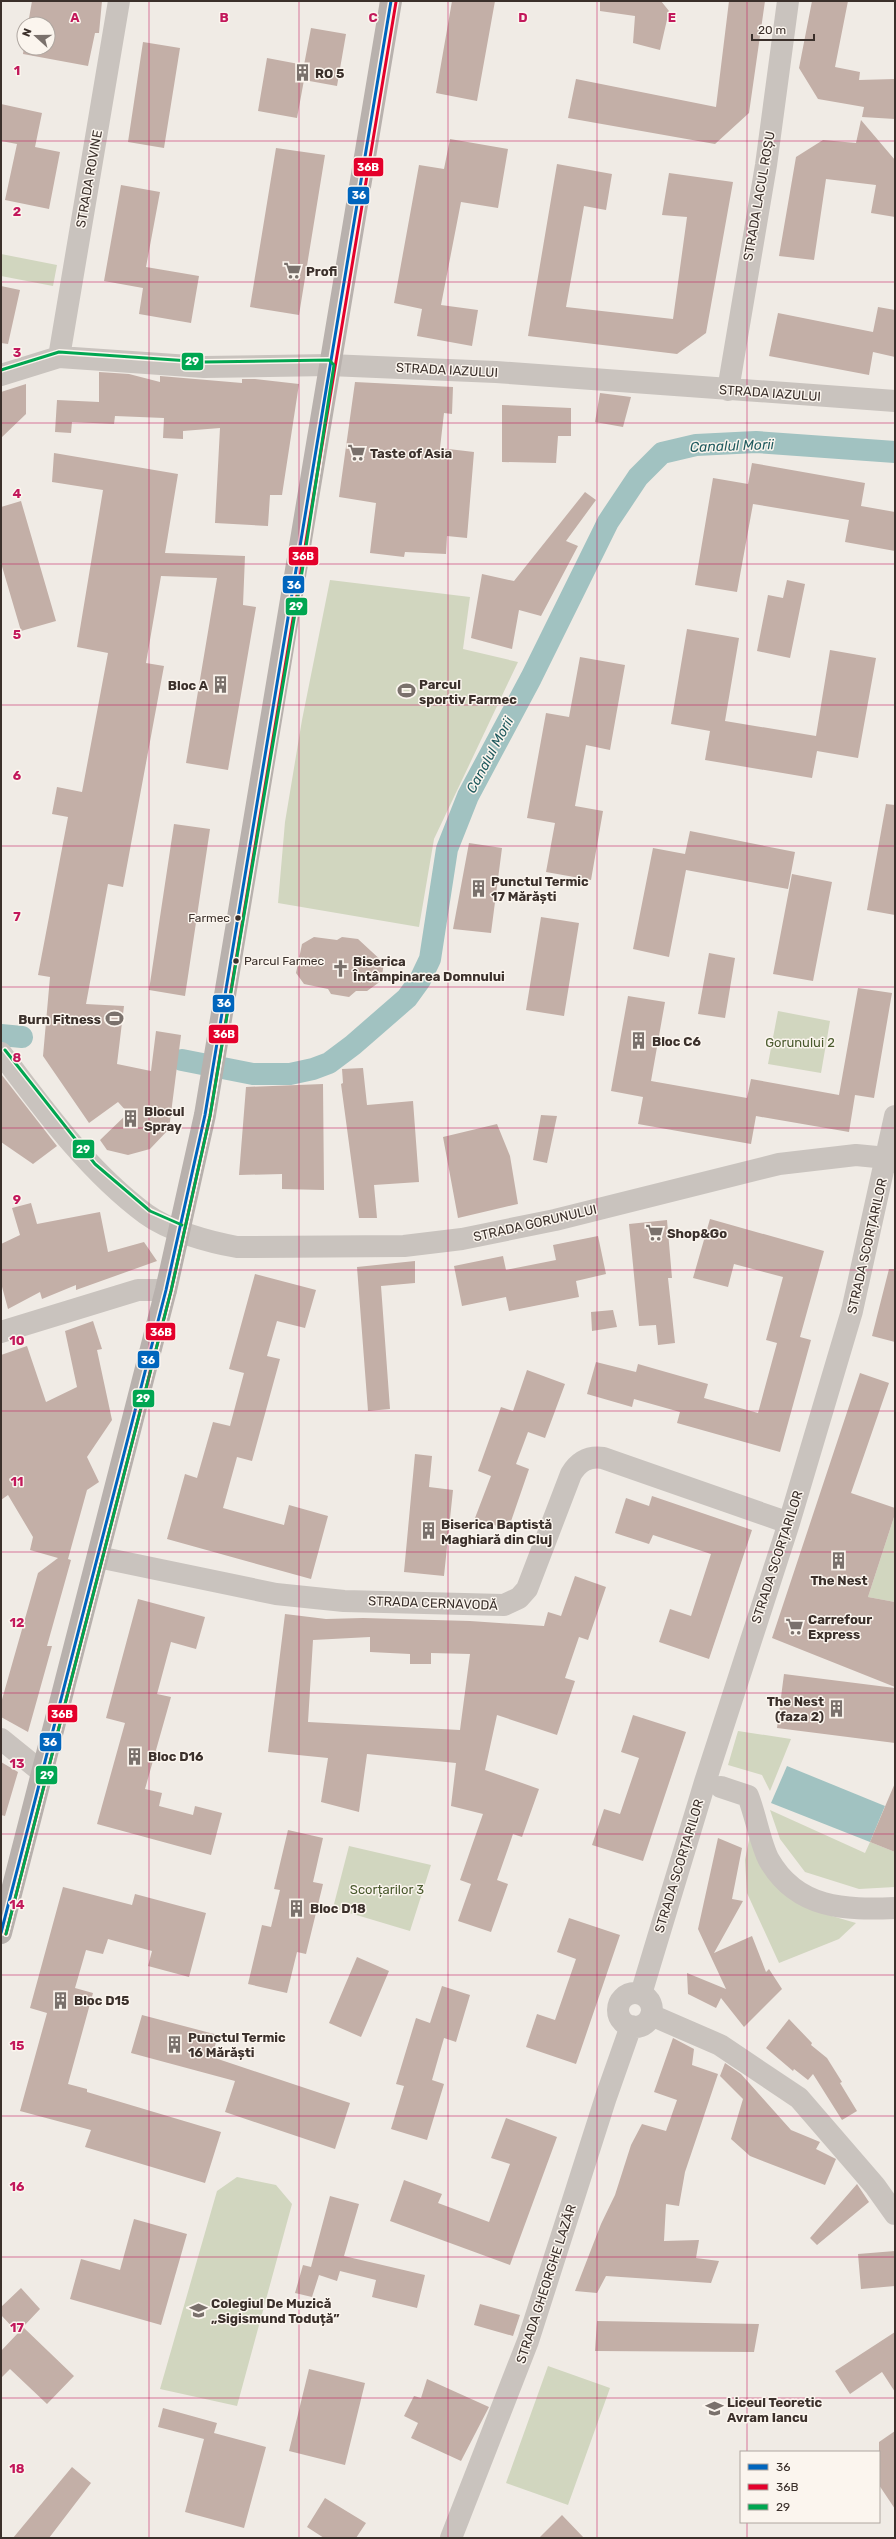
<svg xmlns="http://www.w3.org/2000/svg" width="896" height="2539" font-family="Rubik,sans-serif">
<rect width="100%" height="100%" fill="#f0ebe5"/>
<path fill="#d1d6bf" d="M1,254l56,11 -4,21 -52,-10z
M330,580l140,17 -7,52 55,13 -84,177 -15,88 -141,-24 7,-81 17,-102z
M778,1011l52,10 -9,52 -53,-9z
M895,1514v88l-27,-5z
M738,1731l53,8 -21,52 -8,-16 -34,-10z
M770,1810l95,43 5,-11 25,10v35l-36,2 -54,-17 -25,-33z
M750,1835l68,77 38,11 -17,16 -60,24 -32,-70 -2,-33z
M349,1846l82,19 -21,66 -77,-23z
M237,2177l39,8 16,19 -55,202 -77,-17 57,-198z
M548,2366l62,22 -42,117 -62,-22z"/>
<path fill="#a1c2c1" d="M787,1766l98,40 -15,36 -99,-39z"/>
<g fill="none" stroke-linecap="round" stroke-linejoin="round">
<path stroke="#a1c2c1" stroke-width="22" d="M1,1035l21,2
M182,1060l71,14h37l23,-5 16,-6 24,-18 54,-47 13,-18 10,-21 17,-110 21,-53 63,-118 77,-156 30,-45 24,-24 34,-8 60,-3 139,10"/>
</g>
<path fill="#c3afa7" fill-rule="evenodd" d="M32,1h70l-3,32h-4l-7,33 -65,-12 1,-8v2h24v-24h-20z
M452,1h43l-18,100 -41,-8z
M600,1h61l8,10 -9,39 -27,-7 2,-27 -35,-5z
M729,1h36l-16,112 -34,31 -147,-26 8,-39 140,28z
M812,1h36l-13,66 25,5 -1,8 36,-1v40l-33,-2 2,-10 -46,-8 -19,-31z
M311,28l35,6 -9,52 -33,-6 -7,38 -39,-7 9,-53 37,7z
M143,42l37,6 -16,100 -36,-6z
M1,104l41,9 -7,34 25,5 -11,57 -44,-9 12,-56 -16,-3z
M861,120l34,40v57l-24,-4 5,-28 -50,-6 -12,81 -35,-4 17,-99 27,-17 33,3z
M450,139l58,10 -10,59 -37,-6 -20,103 37,5 -6,36 -55,-10 5,-27 -28,-6 25,-138 25,4z
M276,148l49,7 -26,160 -49,-8z
M557,164l55,10 -6,36 -22,-4 -18,101 107,12 14,-102 -25,-2 7,-42 64,9 -27,151 -29,21 -149,-18z
M121,185l39,7 -14,75 53,9 -8,47 -52,-9 4,-26 -39,-7z
M1,286l19,4 -12,54 -7,-1z
M878,307l17,3v47l-22,-5 -4,23 -100,-19 9,-43 95,19z
M99,372l30,2 31,8v-6l82,7v-4h13l44,5 -17,111h-12l-2,31 -53,-3 5,-95 -37,3v8l-20,-1 1,-20 -49,-2 -1,8 -42,-2 -1,11 -16,-1 2,-32 42,2z
M355,382l98,5 -1,27 -8,-1 -4,35 34,4 -7,86 -20,-2 -1,18 -41,-2 -1,5 -34,-4 6,-50 -37,-6z
M26,384v30l-25,24v-46z
M600,393l31,4 -8,30 -28,-5z
M502,405l69,3v28h-13l-2,27 -54,-1z
M54,453l124,21 -13,79 80,3 -2,49 13,2 -28,163 -42,-7 31,-185 -56,-2 -15,87 18,3 -41,221 -15,-3 -22,120 38,2 -7,58 34,7 5,-40 25,4 -12,94 -19,20 -22,6 -21,-5 -7,-10 28,-27 -10,-11 -29,21 -46,-67 7,-79 -12,-2 30,-158 -16,-3 5,-27 25,5 26,-139 -31,-6 26,-157 -51,-8z
M752,463l113,20 -4,23 34,6v39l-50,-9 4,-22 -96,-16 -16,88 -42,-7 18,-107 35,6z
M585,492l11,8 -30,41 12,5 -37,70 -22,-6 -7,39 -41,-11 11,-64 32,7z
M21,501l35,120 -35,10 -20,-68v-56z
M787,580l18,4 -15,74 -33,-7 11,-56 15,3z
M687,629l52,9 -14,83 91,15 14,-86 46,8 -18,100 -41,-7 -5,27 -107,-18 5,-29 -39,-7z
M580,657l45,8 -15,85 -24,-5 -11,61 28,5 -12,69 -45,-8 9,-49 -28,-5 19,-105 23,4z
M886,804l9,1v110l-28,-5z
M174,824l36,5 -25,167 -36,-6z
M690,831l105,21 -7,37 -102,-19 -17,87 -36,-8 20,-101 32,6z
M469,843l33,5 -11,85 -38,-4z
M792,874l40,8 -19,99 -40,-7z
M541,917l38,6 -15,93 -38,-6z
M314,937l23,3 5,-3 16,2 26,24 -3,18 -14,10h-11l-7,6 -18,-3 -3,-5 -24,-5 -8,-11 6,-29z
M709,953l26,5 -10,60 -27,-4z
M858,988l34,5 -18,105 -19,-3 -6,37 -93,-16 -5,28 -113,-20 5,-27 -32,-6 17,-95 37,6 -14,79 96,17 4,-19 88,16z
M363,1068l4,37 46,-4 6,81 -45,3 3,33h-18l-18,-134 2,-1 -1,-14z
M1,1074l56,72 -24,18 -32,-22z
M323,1084l1,106 -42,-1v-15l-43,1 7,-88z
M541,1115l16,1 -10,47 -14,-3z
M497,1124l13,32 8,48 -60,14 -15,-81z
M31,1203l6,21 63,-12 8,40 36,-10 13,19 -81,29v-5l-34,14 -2,-7 -32,17 -7,-26v-39l19,-9 -8,-27z
M710,1219l114,32 -24,86 11,3 -31,112 -103,-29 3,-11 -46,-13 -2,8 -45,-13 9,-32 40,10 2,-8 70,20 -4,14 54,15 19,-70 -11,-3 17,-63 -49,-13 -6,23 -35,-9z
M667,1220l5,58h-4l7,65 -17,2 -2,-20 -17,1 -10,-102z
M598,1236l8,38 -30,7 3,16 -70,14 -3,-14 -44,9 -8,-40 49,-10 3,14 50,-10 -3,-15z
M415,1261v22l-34,3 9,123 -22,2 -11,-144z
M889,1269h6v73l-23,-6z
M255,1274l61,16 -11,38 -28,-7 -10,35 13,3 -28,102 -15,-4 -14,51 61,17 5,-20 39,11 -17,63 -144,-40 18,-65 12,4 16,-56 17,4 14,-53 -15,-4z
M613,1310l4,17 -25,4 -1,-19z
M93,1321l9,28 -5,1 15,70 -25,37 12,25 -12,8 -19,69 3,1 -24,86h5l-24,86 -27,-15v-14l37,-130 20,-15 -28,-8 3,-13 -25,-42 -7,5v-145l26,-9 19,56 31,-15 -12,-56z
M527,1370l38,14 -20,54 -17,-6 -12,32 13,5 -21,61 -33,-12 16,-42 -13,-5 23,-64 12,4z
M860,1373l29,10 -38,110 44,15v6l-27,83 27,5v85l-123,-49z
M415,1454l17,2 -3,31 24,3 -9,86 -40,-4z
M652,1496l100,34 -43,129 -50,-17 11,-33 21,7 20,-62 -58,-19 -4,9 -34,-11 11,-35 23,8z
M575,1576l31,11 -18,53 -9,-3 -14,41 10,3 -18,54 -60,-20 -12,55 54,19 -17,48 -9,-3 -16,46 11,4 -17,48 -33,-11 13,-37 -11,-4 23,-66 -32,-8 5,-43 -89,-9 -8,58 -38,-10 7,-44 -60,-6 17,-138 41,5 37,-1 107,3 74,5 4,-14 13,4zM370,1637v15l40,2v10h21v-11l39,1 -10,76 -152,-8 5,-82z
M138,1599l67,18 -9,32 -25,-7 -14,52 14,3 -26,92 17,4 -3,13 34,9 2,-9 27,7 -11,42 -114,-31 28,-101 -19,-5z
M784,1674l111,14v55l-118,-15z
M633,1715l53,17 -43,129 -51,-16 12,-36 16,5 19,-56 -18,-6z
M1,1762l17,10 -13,44 -4,-1z
M895,1783v69l-25,-10z
M288,1830l35,8 -10,44 10,2 -17,70 -9,-2 -10,41 -39,-9 14,-59 9,2 9,-37 -6,-1z
M718,1838l24,10 -10,51 11,2 -29,52 38,-17 14,36 3,-3 13,20 -38,38 -23,-29 -5,10 -28,-14 -1,-21 39,16 -28,-60z
M63,1887l69,18 3,-11 71,19 -17,64 -41,-11 4,-15 -44,-12 -5,15 -17,-4 -11,38 18,5 -25,91 19,5v3l134,40 -16,51 -120,-36 6,-17 -71,-19 27,-98 -17,-5z
M569,1918l51,17 -44,129 -50,-17 11,-33 18,6 21,-61 -19,-7z
M357,1957l32,14 -28,66 -32,-14z
M442,1986l28,9 -14,47 -12,-4 -12,42 12,4 -17,56 -36,-11 13,-43 -8,-2 20,-66 14,5z
M142,2015l76,20 -6,22 138,46 -15,46 -110,-37 10,-31 -104,-28z
M789,2019l23,24 -1,2 16,13 15,24 -2,1 17,28 -15,9 -29,-46 -5,6 -14,-11 -1,2 -27,-23z
M673,2038l21,11 -2,16 26,9 -33,98 -6,34 -13,-2 -2,37 35,-1 -3,18 23,3 -8,22 -105,-7 -9,17 -22,-2 26,-67 14,-29 16,-50 11,-21 24,7 11,-31 -23,-8z
M725,2063l16,11 50,56 29,12 -4,7 20,10 -11,26 -75,-29 -19,-17 12,-40 -23,-23z
M506,2118l51,19 -47,128 -120,-44 14,-41 38,14 -4,9 51,19 21,-58 -19,-6z
M857,2184l12,18 -52,43 -7,-7z
M330,2196l29,8 -15,52 81,19 -8,33 -45,-11 4,-17 -36,-9 -3,10 -18,-6 -7,22 -17,-4 8,-28 8,2z
M134,2219l53,15 -26,91 -91,-26 11,-40 39,11z
M895,2251v35l-34,3 -3,-35z
M21,2288l19,21 -17,18 51,49 -27,28 -37,-35 -9,9v-27l17,-18 -17,-18v-8z
M480,2304l40,11 -7,21 -39,-11z
M597,2321l162,3 -5,28 -159,-1z
M895,2332v60l-13,-20 -32,22 -15,-23z
M309,2369l56,14 -20,82 -56,-14z
M427,2379l62,28 -28,54 -50,-23 7,-15 -14,-7 10,-20 7,2z
M163,2408l54,15 -3,10 52,14 -22,81 -59,-16 19,-73 -46,-12z
M895,2431v78l-16,-24v-43z
M72,2467l19,16 -42,55h-36z
M325,2498l41,25 -10,15h-32l-17,-11z
M562,2515l22,23h-45z"/>
<g fill="none" stroke-linecap="round" stroke-linejoin="round">
<path stroke="#c9c3be" stroke-width="22" d="M59,357l60,-356
M1,375l58,-18 145,10 125,-2 167,7 399,29
M728,390l38,-225 22,-164
M1,1053c43,57 87,118 145,161 23,17 63,28 91,33l167,-1 58,-7 93,-19 224,-56 77,-9 31,3 8,4
M1,1332l137,-42h28
M98,1557l178,37 68,7 160,4 15,-7 8,-9 44,-115c8,-13 17,-18 32,-16l186,65
M1,1739l42,34
M721,1787l27,9c7,17 13,50 21,64 28,49 76,50 126,48
M618 2010a17 17 0 1 1 34 0a17 17 0 1 1-34 0Z
M641,1994l64,-212 84,-259 63,-212 43,-195
M651,2015l69,30 79,53 76,88 20,28
M451,2538l77,-197 78,-244 25,-71"/>
<path stroke="#b8b1ad" stroke-width="22" d="M1,1933l165,-643 39,-175 186,-1114"/>
<defs>
<path id="bus-1" d="M1,1933l165,-643 39,-175 186,-1114"/>
<path id="bus-2" d="M6,1934l165,-643 39,-175 186,-1114"/>
<path id="bus-3" d="M1,370l58,-18 145,10 125,-2 5,5 -31,201 -93,550 -39,175 -165,643
M5,1050l90,114 55,47 32,14"/>
</defs>
<use href="#bus-1" stroke="#fbf5ee" stroke-width="6"/>
<use href="#bus-2" stroke="#fbf5ee" stroke-width="6"/>
<use href="#bus-3" stroke="#fbf5ee" stroke-width="6"/>
<use href="#bus-1" stroke="#0065bd" stroke-width="3"/>
<use href="#bus-2" stroke="#e4002b" stroke-width="3"/>
<use href="#bus-3" stroke="#00a651" stroke-width="3"/>
</g>
<path fill="none" stroke="#c2185b" stroke-width="1" stroke-opacity="0.55" d="M149,1v2537M299,1v2537M448,1v2537M597,1v2537M747,1v2451M1,141h894M1,282h894M1,423h894M1,564h894M1,705h894M1,846h894M1,987h894M1,1128h894M1,1270h894M1,1411h894M1,1552h894M1,1693h894M1,1834h894M1,1975h894M1,2116h894M1,2257h894M1,2398h894M747,2522v16"/>
<defs>
<symbol id="building-bare" viewBox="-9 -9 18 18"><path d="M-4-6H4V6H1V3H-1V6H-4ZM-2.5-4.3h1.7v1.8h-1.7ZM.8-4.3h1.7v1.8H.8ZM-2.5-1h1.7V.8h-1.7ZM.8-1h1.7V.8H.8Z" fill="#7a716c" stroke="#fbf5ee" stroke-width="2.5" paint-order="stroke"/></symbol>
<symbol id="supermarket-bare" viewBox="-9 -9 18 18"><path d="M-6-5.5h2.5l.6 2H6L4.5 2H-2.5L-4.4-4H-6ZM-1.5 3.2a1.3 1.3 0 1 0 .1 0ZM3 3.2a1.3 1.3 0 1 0 .1 0Z" fill="#7a716c" stroke="#fbf5ee" stroke-width="2.5" paint-order="stroke"/></symbol>
<symbol id="stadium-bare" viewBox="-9 -9 18 18"><path d="M0-5a6.5 5 0 1 0 0 10a6.5 5 0 1 0 0-10ZM-3.5-1.8h7v3.6h-7Z" fill="#7a716c" stroke="#fbf5ee" stroke-width="2.5" paint-order="stroke"/></symbol>
<symbol id="church-bare" viewBox="-9 -9 18 18"><path d="M-1.2-6h2.4v3.5h3.3v2.4h-3.3V6h-2.4V-.1h-3.3v-2.4h3.3Z" fill="#7a716c" stroke="#fbf5ee" stroke-width="2.5" paint-order="stroke"/></symbol>
<symbol id="school-bare" viewBox="-9 -9 18 18"><path d="M0-5L7-2L0 1L-7-2ZM-4 1L0 2.5L4 1V4Q0 6-4 4Z" fill="#7a716c" stroke="#fbf5ee" stroke-width="2.5" paint-order="stroke"/></symbol>
</defs>
<g fill-rule="evenodd">
<use href="#building-bare" x="290" y="60" width="25" height="25"/>
<use href="#supermarket-bare" x="280" y="258" width="25" height="25"/>
<use href="#supermarket-bare" x="344" y="440" width="25" height="25"/>
<use href="#building-bare" x="208" y="672" width="25" height="25"/>
<use href="#stadium-bare" x="394" y="678" width="25" height="25"/>
<use href="#building-bare" x="466" y="876" width="25" height="25"/>
<use href="#church-bare" x="328" y="956" width="25" height="25"/>
<use href="#stadium-bare" x="102" y="1006" width="25" height="25"/>
<use href="#building-bare" x="626" y="1028" width="25" height="25"/>
<use href="#building-bare" x="118" y="1106" width="25" height="25"/>
<use href="#supermarket-bare" x="642" y="1220" width="25" height="25"/>
<use href="#building-bare" x="416" y="1518" width="25" height="25"/>
<use href="#building-bare" x="826" y="1548" width="25" height="25"/>
<use href="#supermarket-bare" x="782" y="1614" width="25" height="25"/>
<use href="#building-bare" x="824" y="1696" width="25" height="25"/>
<use href="#building-bare" x="122" y="1744" width="25" height="25"/>
<use href="#building-bare" x="284" y="1896" width="25" height="25"/>
<use href="#building-bare" x="48" y="1988" width="25" height="25"/>
<use href="#building-bare" x="162" y="2032" width="25" height="25"/>
<use href="#school-bare" x="186" y="2298" width="25" height="25"/>
<use href="#school-bare" x="702" y="2396" width="25" height="25"/>
</g>
<g fill="#3b302b" stroke="#fbf5ee" stroke-width="1.5">
<circle cx="238" cy="918" r="3.5"/>
<circle cx="236" cy="961" r="3.5"/>
</g>
<g text-anchor="middle" dominant-baseline="central" stroke-width="3" stroke-linejoin="round" paint-order="stroke">
<g font-size="12" fill="#3b302b" stroke="#fbf5ee" text-anchor="end">
<text x="230" y="918">Farmec</text>
<text x="244" y="961" text-anchor="start">Parcul Farmec</text>
</g>
<g font-size="13" font-weight="bold" fill="#3b302b" stroke="#fbf5ee" text-anchor="start">
<text x="315" y="73">RO 5</text>
<text x="306" y="271">Profi</text>
<text x="370" y="453">Taste of Asia</text>
<text x="419" y="684">Parcul<tspan x="419" dy="15">sportiv Farmec</tspan></text>
<text x="208" y="685" text-anchor="end">Bloc A</text>
<text x="491" y="881">Punctul Termic<tspan x="491" dy="15">17 Mărăști</tspan></text>
<text x="353" y="961">Biserica<tspan x="353" dy="15">Întâmpinarea Domnului</tspan></text>
<text x="101" y="1019" text-anchor="end">Burn Fitness</text>
<text x="652" y="1041">Bloc C6</text>
<text x="144" y="1111">Blocul<tspan x="144" dy="15">Spray</tspan></text>
<text x="667" y="1233">Shop&amp;Go</text>
<text x="441" y="1524">Biserica Baptistă<tspan x="441" dy="15">Maghiară din Cluj</tspan></text>
<text x="839" y="1580" text-anchor="middle">The Nest</text>
<text x="808" y="1619">Carrefour<tspan x="808" dy="15">Express</tspan></text>
<text x="824" y="1701" text-anchor="end">The Nest<tspan x="824" dy="15">(faza 2)</tspan></text>
<text x="148" y="1756">Bloc D16</text>
<text x="310" y="1908">Bloc D18</text>
<text x="74" y="2000">Bloc D15</text>
<text x="188" y="2037">Punctul Termic<tspan x="188" dy="15">16 Mărăști</tspan></text>
<text x="211" y="2303">Colegiul De Muzică<tspan x="211" dy="15">„Sigismund Toduță”</tspan></text>
<text x="727" y="2402">Liceul Teoretic<tspan x="727" dy="15">Avram Iancu</tspan></text>
</g>
<g font-size="13" fill="#3b302b" stroke="#fbf5ee">
<text transform="translate(89 179) rotate(-80)">STRADA ROVINE</text>
<text transform="translate(759 196) rotate(-80)">STRADA LACUL ROȘU</text>
<text transform="translate(447 370) rotate(3)">STRADA IAZULUI</text>
<text transform="translate(770 393) rotate(4)">STRADA IAZULUI</text>
<text transform="translate(535 1223) rotate(-13)">STRADA GORUNULUI</text>
<text transform="translate(867 1246) rotate(-77)">STRADA SCORȚARILOR</text>
<text transform="translate(777 1557) rotate(-72)">STRADA SCORȚARILOR</text>
<text transform="translate(433 1603) rotate(2)">STRADA CERNAVODĂ</text>
<text transform="translate(679 1866) rotate(-73)">STRADA SCORȚARILOR</text>
<text transform="translate(546 2284) rotate(-72)">STRADA GHEORGHE LAZĂR</text>
</g>
<g font-size="13" fill="#4a5a2e" stroke="#fbf5ee">
<text x="800" y="1042">Gorunului 2</text>
<text x="387" y="1889">Scorțarilor 3</text>
</g>
<g font-size="14" font-style="italic" fill="#1f5a5e" stroke="#fbf5ee">
<text transform="translate(732 446) rotate(-2)">Canalul Morii</text>
<text transform="translate(490 755) rotate(-62)">Canalul Morii</text>
</g>
</g>
<g font-size="13" text-anchor="middle" font-weight="bold" fill="#c2185b" stroke="#fbf5ee" stroke-width="3" stroke-linejoin="round" paint-order="stroke">
<text x="75" y="22">A</text>
<text x="224" y="22">B</text>
<text x="373" y="22">C</text>
<text x="523" y="22">D</text>
<text x="672" y="22">E</text>
<text x="17" y="75">1</text>
<text x="17" y="216">2</text>
<text x="17" y="357">3</text>
<text x="17" y="498">4</text>
<text x="17" y="639">5</text>
<text x="17" y="780">6</text>
<text x="17" y="921">7</text>
<text x="17" y="1062">8</text>
<text x="17" y="1204">9</text>
<text x="17" y="1345">10</text>
<text x="17" y="1486">11</text>
<text x="17" y="1627">12</text>
<text x="17" y="1768">13</text>
<text x="17" y="1909">14</text>
<text x="17" y="2050">15</text>
<text x="17" y="2191">16</text>
<text x="17" y="2332">17</text>
<text x="17" y="2473">18</text>
</g>
<g stroke="#fbf5ee" stroke-width="1.5">
<rect x="353" y="157" width="31" height="20" rx="4" fill="#e4002b"/>
<rect x="347" y="186" width="23" height="19" rx="4" fill="#0065bd"/>
<rect x="181" y="352" width="23" height="19" rx="4" fill="#00a651"/>
<rect x="288" y="546" width="31" height="20" rx="4" fill="#e4002b"/>
<rect x="282" y="575" width="23" height="19" rx="4" fill="#0065bd"/>
<rect x="285" y="597" width="23" height="19" rx="4" fill="#00a651"/>
<rect x="212" y="994" width="23" height="19" rx="4" fill="#0065bd"/>
<rect x="208" y="1024" width="31" height="20" rx="4" fill="#e4002b"/>
<rect x="72" y="1139" width="23" height="20" rx="4" fill="#00a651"/>
<rect x="145" y="1322" width="31" height="19" rx="4" fill="#e4002b"/>
<rect x="137" y="1350" width="23" height="19" rx="4" fill="#0065bd"/>
<rect x="132" y="1389" width="23" height="19" rx="4" fill="#00a651"/>
<rect x="47" y="1704" width="31" height="19" rx="4" fill="#e4002b"/>
<rect x="39" y="1732" width="23" height="20" rx="4" fill="#0065bd"/>
<rect x="35" y="1765" width="23" height="20" rx="4" fill="#00a651"/>
</g>
<g font-size="11" text-anchor="middle" font-weight="bold" fill="#fff">
<text x="368" y="171">36B</text>
<text x="359" y="199">36</text>
<text x="192" y="365">29</text>
<text x="303" y="560">36B</text>
<text x="294" y="589">36</text>
<text x="296" y="610">29</text>
<text x="224" y="1007">36</text>
<text x="224" y="1038">36B</text>
<text x="83" y="1153">29</text>
<text x="161" y="1336">36B</text>
<text x="148" y="1364">36</text>
<text x="143" y="1402">29</text>
<text x="62" y="1718">36B</text>
<text x="50" y="1746">36</text>
<text x="47" y="1779">29</text>
</g>
<rect width="896" height="2539" fill="none" stroke="#3b302b" stroke-width="4"/>
<rect x="740" y="2451" width="140" height="72" fill="#fbf5ee" stroke="#aea6a0"/>
<rect x="748" y="2464" width="20" height="6" fill="#0065bd" stroke="#aea6a0"/>
<text x="776" y="2471" font-size="12" fill="#3b302b">36</text>
<rect x="748" y="2484" width="20" height="6" fill="#e4002b" stroke="#aea6a0"/>
<text x="776" y="2491" font-size="12" fill="#3b302b">36B</text>
<rect x="748" y="2504" width="20" height="6" fill="#00a651" stroke="#aea6a0"/>
<text x="776" y="2511" font-size="12" fill="#3b302b">29</text>
<g transform="translate(36 36) rotate(291)"><circle r="19" fill="#fbf5ee" stroke="#aea6a0"/>
<path d="M0-3L7 15L0 10L-7 15Z" fill="#7a716c"/>
<text y="-6" font-size="11" font-weight="bold" text-anchor="middle" fill="#3b302b">N</text>
</g>
<path d="M752 34v6h62v-6" fill="none" stroke="#3b302b" stroke-width="2"/>
<text x="758" y="34" font-size="12" fill="#3b302b" stroke="#fbf5ee" stroke-width="3" paint-order="stroke">20 m</text>
</svg>
